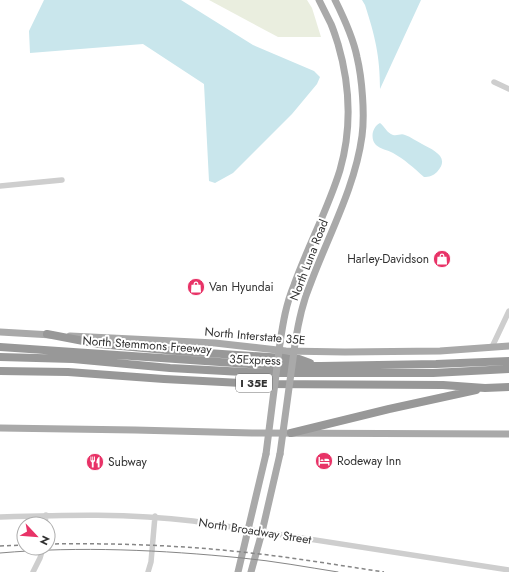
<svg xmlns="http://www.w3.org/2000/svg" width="509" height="572" font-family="Jost,sans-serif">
<rect width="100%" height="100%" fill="#fff"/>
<path fill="#eaeedf" d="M209,0h98l5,8 9,29h-43z"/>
<path fill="#c9e6ec" d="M44,0h137l72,45 61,26 6,6 -3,7 -25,30 -59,59 -18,10 -6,-2 -5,-97 -61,-40 -113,9 -1,-22z
M362,0h59l-41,89c0,-33 -5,-53 -15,-84z
M380,123c5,4 7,10 13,12 5,1 8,-2 12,0 6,2 11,6 17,9 11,6 29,13 15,28 -4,4 -8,5 -13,5 -10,-9 -20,-18 -31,-24 -5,-3 -13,-4 -17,-8 -6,-6 -4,-18 4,-22z"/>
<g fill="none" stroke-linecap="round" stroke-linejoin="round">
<path stroke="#cecece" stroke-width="5.5" d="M494,82l15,7
M0,186l62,-6
M492,347l17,-36
M0,517c65,-2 129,-4 193,4l316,49
M45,524l1,-9
M33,572l7,-14 3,-10
M148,572l3,-10 4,-46"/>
<path stroke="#a9a9a9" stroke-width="7" d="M0,332l52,3
M70,336l145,7 71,8 59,1 95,-1 69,-5
M280,343c3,-20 6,-39 14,-58 14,-39 34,-76 46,-115 12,-42 10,-85 -2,-126 -2,-6 -4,-13 -7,-20 -4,-8 -8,-16 -12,-24
M295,344c3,-20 7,-40 15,-59 18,-49 45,-97 52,-149 3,-22 0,-58 -5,-79 -4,-20 -13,-39 -22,-57
M0,428l135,2 117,3 257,1
M238,572l28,-118
M251,572l11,-40 18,-78"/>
<path stroke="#989898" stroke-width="8" d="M47,334l52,10 78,7 122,8 11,4
M0,347l264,18 57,1 115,-2 73,-3
M0,357l73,2 97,9 93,5h170l76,-4
M0,371l68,1 96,7 95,5 184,1 42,3 24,-1
M291,433l98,-24 87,-19"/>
<path stroke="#868686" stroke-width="1" d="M0,553c80,-7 162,-3 242,5 32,3 64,9 96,14"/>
<path stroke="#868686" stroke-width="1.5" stroke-dasharray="4 3" stroke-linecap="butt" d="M48,544c65,-1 129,1 194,8 48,5 95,13 142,20
M0,546l24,-1"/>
<path stroke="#a9a9a9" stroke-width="7" d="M266,454l14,-111
M280,454l15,-110"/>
</g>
<defs>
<symbol id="shop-disc" viewBox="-11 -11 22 22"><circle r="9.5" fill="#e83367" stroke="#fff"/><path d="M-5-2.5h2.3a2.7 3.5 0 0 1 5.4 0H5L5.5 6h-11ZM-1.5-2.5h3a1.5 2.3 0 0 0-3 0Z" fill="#fff"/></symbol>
<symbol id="hotel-disc" viewBox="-11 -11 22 22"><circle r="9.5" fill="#e83367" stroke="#fff"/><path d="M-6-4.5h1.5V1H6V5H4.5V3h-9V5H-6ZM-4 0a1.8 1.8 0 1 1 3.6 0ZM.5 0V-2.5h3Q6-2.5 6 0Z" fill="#fff"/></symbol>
<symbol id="restaurant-disc" viewBox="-11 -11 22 22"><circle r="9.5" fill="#e83367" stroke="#fff"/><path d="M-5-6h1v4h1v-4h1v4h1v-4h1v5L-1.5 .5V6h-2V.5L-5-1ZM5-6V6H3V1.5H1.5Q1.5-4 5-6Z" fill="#fff"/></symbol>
</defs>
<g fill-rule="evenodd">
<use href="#shop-disc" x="432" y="249" width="20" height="20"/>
<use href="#shop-disc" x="186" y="277" width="20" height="20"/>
<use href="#hotel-disc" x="314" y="451" width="20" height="20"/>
<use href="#restaurant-disc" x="85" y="452" width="20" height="20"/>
</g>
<g text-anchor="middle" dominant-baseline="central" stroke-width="4" stroke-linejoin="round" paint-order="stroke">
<rect fill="#fff" stroke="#6f6f6f" stroke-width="1" x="236" y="374" width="36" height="18" rx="3"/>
<g font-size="11" font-weight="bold" fill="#313131">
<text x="254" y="383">I 35E</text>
</g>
<g font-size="12" fill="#313131" stroke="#fff" text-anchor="start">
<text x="429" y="259" text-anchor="end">Harley-Davidson</text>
<text x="209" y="287">Van Hyundai</text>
<text x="337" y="461">Rodeway Inn</text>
<text x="108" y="462">Subway</text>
</g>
<g font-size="12" fill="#313131" stroke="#fff">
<text transform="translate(309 260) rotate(-69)">North Luna Road</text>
<text transform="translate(255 336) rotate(5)">North Interstate 35E</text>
<text transform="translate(147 345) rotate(4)">North Stemmons Freeway</text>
<text transform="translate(255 360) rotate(2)">35Express</text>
<text transform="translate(255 531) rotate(9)">North Broadway Street</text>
</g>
</g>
<g transform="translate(36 536) rotate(116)"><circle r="19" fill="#ffffff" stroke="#adadad"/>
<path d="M0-3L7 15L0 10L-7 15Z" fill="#e83367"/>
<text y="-6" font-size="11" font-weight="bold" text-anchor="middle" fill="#313131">N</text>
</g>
</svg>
